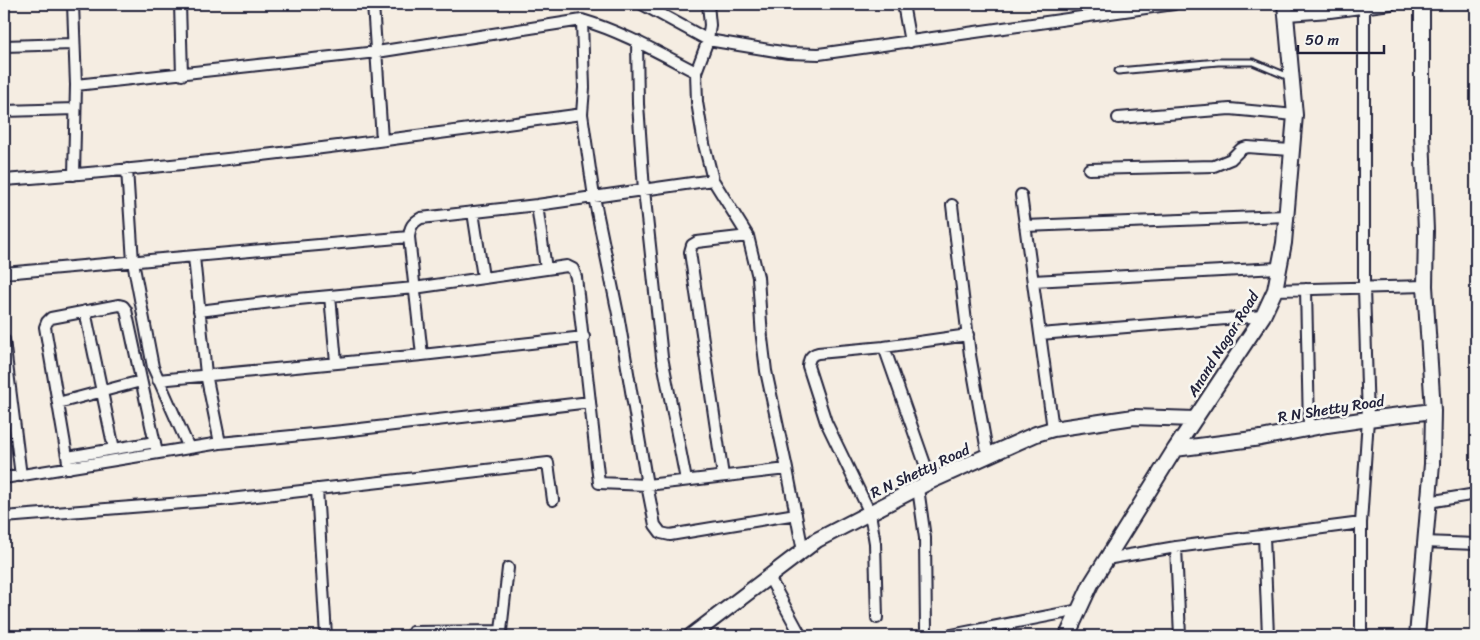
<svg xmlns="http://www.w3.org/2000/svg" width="1480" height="640" font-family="Sriracha,sans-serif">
<rect width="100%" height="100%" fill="#f5ede2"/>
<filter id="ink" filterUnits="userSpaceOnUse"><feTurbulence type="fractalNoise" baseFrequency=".02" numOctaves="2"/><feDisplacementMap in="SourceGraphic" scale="10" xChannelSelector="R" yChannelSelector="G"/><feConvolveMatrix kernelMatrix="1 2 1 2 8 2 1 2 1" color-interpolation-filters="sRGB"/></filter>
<g filter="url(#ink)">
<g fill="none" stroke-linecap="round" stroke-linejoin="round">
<defs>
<path id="lane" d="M1118,71l100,-9h35l36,15"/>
<path id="street" d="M73,4l3,81 -2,90
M180,4l2,71
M373,4l9,136
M642,4l66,36 80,13 31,1 355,-50
M708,4l2,21 -2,15 -12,32 1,30 7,42 9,36 35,56 10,41 4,61 4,33 21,98
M903,4l7,38
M1287,15l43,-3 61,-8
M582,20l2,68 -2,26 12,83 24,117 29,171 140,-16 16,82
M637,41l1,63 6,86 18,167 24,123
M4,46l69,-2
M76,85l301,-33 205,-32c41,12 77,33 114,52
M4,111l71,-2
M1118,118l112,-9 65,6
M127,169l6,93 20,105 36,81
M1089,169l125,-3 17,-7 10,-10 6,-2 44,3
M4,180c193,-14 385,-40 578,-66
M1021,195l32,234
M537,205l9,64
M952,205l18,150 18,102
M473,212l10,65
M1025,226l262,-10
M194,257l12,117 14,69 123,-12 247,-29 9,81 48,2 8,40 6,8 9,2 126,-21
M4,273l405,-36
M1033,281l246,-13
M1306,289l3,139
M1275,290l150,-4
M330,296l6,66
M85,311l29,138
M199,311l89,-11 126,-12 153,-22 6,3 3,8 14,125
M1040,334l223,-18
M4,340l17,136
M884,347l47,134
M422,355l-13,-118c1,-10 3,-14 12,-19l116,-13 176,-25
M158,380l264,-25 162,-18
M58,403l83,-22
M68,457l87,-15
M69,468l-24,-141 2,-5 4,-4 68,-13 4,1 3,4 31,143
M723,476l-33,-224 2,-7 5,-3 51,-6
M4,478l216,-35
M918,488l7,50 1,92 3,6
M317,489l9,147
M1428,502l48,-8
M4,517l217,-17 327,-37 5,37
M1264,536l4,100
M1424,542l52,2
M1176,547l4,89
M1106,559l70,-12 185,-24
M769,577l32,59
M877,618l-2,-75 -5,-30 -44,-91 -18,-56c1,-7 2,-11 10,-13l66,-6 84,-12
M412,636l1,-4 88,-1 7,-63
M946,636l133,-26
M1361,636v-113l7,-104 -4,-131v-284"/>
<path id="secondary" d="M1175,449l86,-11 66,-13 41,-6 65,-8
M691,636l126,-96 114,-59 105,-47 17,-5 81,-12 61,2
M1067,636l24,-52 84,-135 88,-133 12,-26 9,-47 11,-128 -10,-111
M1417,636l15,-172 1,-53 -8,-125 1,-55 -4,-96v-131"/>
</defs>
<use href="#lane" stroke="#22223b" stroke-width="9"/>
<use href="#street" stroke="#22223b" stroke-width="14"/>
<use href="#secondary" stroke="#22223b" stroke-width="18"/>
<use href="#lane" stroke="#f6f6f2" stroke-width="5"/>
<use href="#street" stroke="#f6f6f2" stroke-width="10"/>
<use href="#secondary" stroke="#f6f6f2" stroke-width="14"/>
</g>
</g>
<g text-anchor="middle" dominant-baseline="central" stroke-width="5" stroke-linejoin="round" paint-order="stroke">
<g font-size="15" fill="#22223b" stroke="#f6f6f2">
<text transform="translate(1223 344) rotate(-58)">Anand Nagar Road</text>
<text transform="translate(1331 409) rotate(-9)">R N Shetty Road</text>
<text transform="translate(920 471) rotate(-25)">R N Shetty Road</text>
</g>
</g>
<rect width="1480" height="640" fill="none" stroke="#f6f6f2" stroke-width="20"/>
<rect x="10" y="10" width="1460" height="620" fill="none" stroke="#22223b" stroke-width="2" filter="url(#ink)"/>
<path d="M1298 45v8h86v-8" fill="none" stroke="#22223b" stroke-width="2.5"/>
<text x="1305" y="45" font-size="15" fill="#22223b" stroke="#f6f6f2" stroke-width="4" paint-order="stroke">50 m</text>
</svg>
